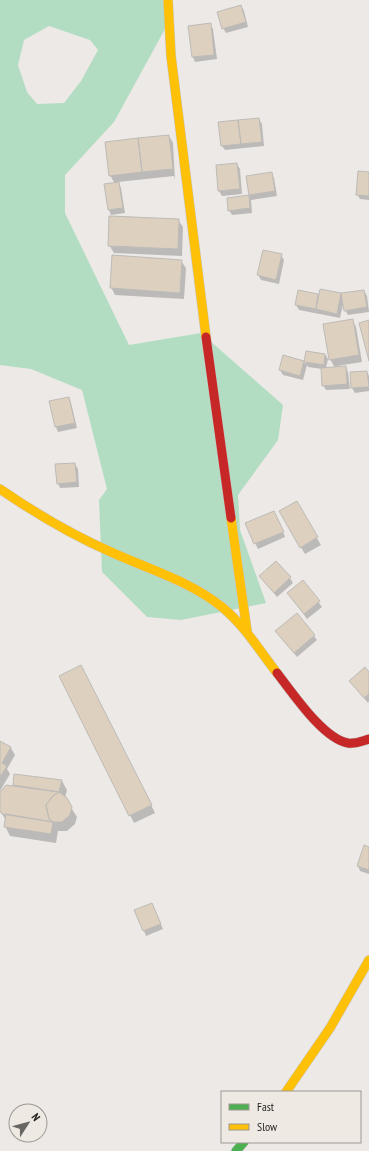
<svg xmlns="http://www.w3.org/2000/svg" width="369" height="1151" font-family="'PT Sans Narrow',sans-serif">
<rect width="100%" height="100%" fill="#ece9e6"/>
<path fill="#b3ddc2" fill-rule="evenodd" d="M0,0h166l-1,29 -51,93 -49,53v38l64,132 72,-12 82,72 -5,35 -40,55 2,35 26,73 -85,17 -34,-3 -45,-45 -3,-72 8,-11 -25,-99 -51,-21 -31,-4zM49,26l41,14 8,10 -17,31 -17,22 -27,1 -10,-12 -9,-27 6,-25z"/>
<path fill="#0003" d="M241,6l3,5 4,16 -22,6 -3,-5z
M210,24l3,5 4,30 -22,3 -2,-5 -4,-31z
M259,119l3,5 2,22 -39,4 -3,-4z
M169,136l4,7 2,37 -1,-4 -56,6 3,6 4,25 -14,2 -2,-5 6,-26 -5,-9z
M237,164l3,5 2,25 -20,2 -3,-5z
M271,173l3,5 3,18 -26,4 1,13 -20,2 -3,-5 -1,-11 22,-3 -3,-19z
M369,173v27l-9,-1 -3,-5z
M178,220l5,7 -1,29 -68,-3 -5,-8z
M264,251l17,4 3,5 -5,24 -18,-4 -3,-5z
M181,261l5,7 -2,31 -69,-4 -4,-8z
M321,290l20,5 23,-4 3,5 2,16 -21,3 -3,-5 -1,-10 -4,18 -41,-8 -3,-5 3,-13 20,4z
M352,320l4,7 6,35 -25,4v2l9,-1 2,5 2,17 -24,1 -3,-5 -1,-16 -14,-2 -1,-2 -4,15 -20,-5 -3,-5 24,-8 1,2 2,-12 18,2 3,5 -2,9h9l-5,-9z
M367,372l2,4v15l-14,2 -3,-5z
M69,398l2,5 6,25 -19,4 -2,-5z
M75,464l3,5 1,18 -19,1 -2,-5z
M296,503l25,42 -16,9 -25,-42z
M277,517l8,20 -27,12 -12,-25z
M260,576l30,2 3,5 -16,14z
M303,581l19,26 -15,12 -19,-26z
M280,636h34l3,4 -20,17z
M85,673l70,140 -21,10 -74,-146z
M369,674v27l-1,2 -18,-22z
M0,742l11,6 4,7 -8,14 3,5 -10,17z
M15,775l47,6 5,9 -2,8 12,19 -2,7 -8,7h-9l-2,12 -46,-7 -5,-10 1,-6 -6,-9v-18l14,-7z
M369,848v26l-9,-3 -2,-5z
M152,904l11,25 -17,7 -10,-25z"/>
<path fill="#ddd0bf" stroke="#bdbbb8" d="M241,5l5,17 -24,7 -5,-17z
M211,23l3,32 -22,2 -4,-31z
M259,118l3,24 -21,2 -3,-24z
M238,120l3,24 -20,2 -3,-24z
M169,135l4,34 -31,3 -4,-34z
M138,138l4,34 -33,4 -4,-34z
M237,163l3,26 -22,2 -2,-26z
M358,171l11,1v24l-13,-1z
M272,172l3,19 -26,4 -3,-19z
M119,182l4,26 -15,2 -4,-26z
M249,195l1,13 -22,3 -1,-13z
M109,216l70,3 -1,30 -70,-3z
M263,250l19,4 -6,26 -19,-5z
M112,255l70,5 -2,33 -70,-5z
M320,289l21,4 -4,21 -21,-5z
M298,290l20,4 -2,15 -21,-4z
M364,290l3,17 -23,4 -3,-18z
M353,319l6,36 -30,5 -6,-36z
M369,320v41l-10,-38z
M306,351l19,3 -1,11 -20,-3z
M283,355l21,6 -4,15 -21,-6z
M346,366l1,18 -25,2 -1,-18z
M367,371l2,16 -18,1 -1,-16z
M69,397l6,26 -20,4 -6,-26z
M75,463l2,19 -20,2 -2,-20z
M297,501l21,36 -18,11 -21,-37z
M274,511l10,21 -30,12 -9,-21z
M276,561l15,16 -17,16 -15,-17z
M303,580l17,21 -16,13 -17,-21z
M297,613l18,22 -21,18 -19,-22z
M81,665l71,140 -23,11 -70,-140z
M365,667l4,5v22l-5,4 -15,-17z
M0,741l11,6 -9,16 5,3 -7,11z
M14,774l48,6 -3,12 -46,-7z
M6,785l53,7 -6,4 -7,9 3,14 4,3 -51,-8 -2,-3v-19z
M59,792l8,6 5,9 -2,8 -8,7h-9l-4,-3 -3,-14 7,-9z
M6,814l47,8 -2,12 -47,-7z
M364,845l5,2v23l-12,-4z
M152,903l9,21 -18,7 -9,-21z"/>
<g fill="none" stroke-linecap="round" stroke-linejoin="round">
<defs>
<path id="fast" d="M236,1151l8,-9"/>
<path id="slow" d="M168,0l3,56 35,281
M0,489c35,24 72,46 111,63 37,17 79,29 111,55 23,19 37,43 55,66
M231,518l16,113
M286,1092l44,-64 39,-68"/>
<path id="jam" d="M206,337l25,181
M277,673c15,19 46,66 71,70 8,1 14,-2 21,-4"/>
</defs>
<use href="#fast" stroke="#c7c5c2" stroke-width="10"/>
<use href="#slow" stroke="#c7c5c2" stroke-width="10"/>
<use href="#jam" stroke="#c7c5c2" stroke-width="10"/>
<use href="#fast" stroke="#4caf50" stroke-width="9"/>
<use href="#slow" stroke="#ffc107" stroke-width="9"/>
<use href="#jam" stroke="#c62828" stroke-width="9"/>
</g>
<rect x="221" y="1091" width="140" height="52" fill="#efe9e3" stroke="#9d9893"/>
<rect x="229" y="1104" width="20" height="6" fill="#4caf50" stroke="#9d9893"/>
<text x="257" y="1111" font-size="12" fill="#211f1c">Fast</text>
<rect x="229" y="1124" width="20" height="6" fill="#ffc107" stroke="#9d9893"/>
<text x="257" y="1131" font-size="12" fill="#211f1c">Slow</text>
<g transform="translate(28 1123) rotate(54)"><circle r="19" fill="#efe9e3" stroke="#9d9893"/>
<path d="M0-3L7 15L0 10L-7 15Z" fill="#686663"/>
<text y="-6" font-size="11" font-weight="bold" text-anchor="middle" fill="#211f1c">N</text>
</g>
</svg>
